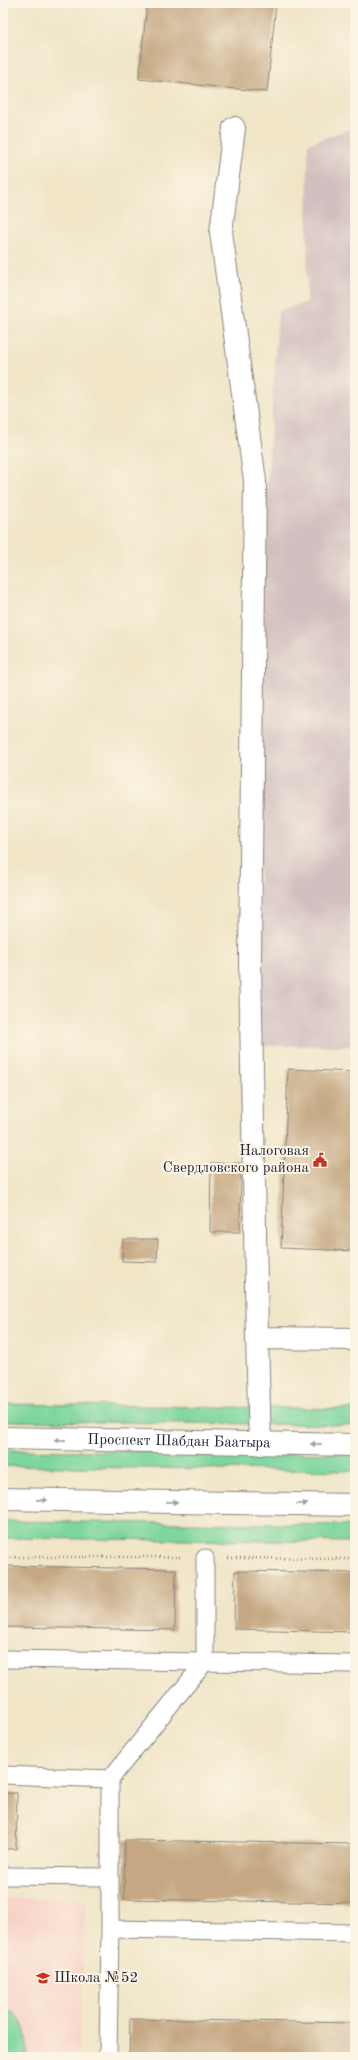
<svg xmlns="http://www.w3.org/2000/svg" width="358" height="2060" font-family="'Old Standard TT',serif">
<rect width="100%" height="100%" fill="#fcf5e5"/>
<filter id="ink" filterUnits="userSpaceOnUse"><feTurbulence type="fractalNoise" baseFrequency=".025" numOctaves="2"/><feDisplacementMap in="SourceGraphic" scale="8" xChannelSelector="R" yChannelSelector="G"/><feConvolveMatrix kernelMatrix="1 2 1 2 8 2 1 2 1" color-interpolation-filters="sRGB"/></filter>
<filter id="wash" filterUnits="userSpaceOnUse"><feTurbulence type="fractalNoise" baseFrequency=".012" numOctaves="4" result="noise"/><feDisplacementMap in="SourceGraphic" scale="16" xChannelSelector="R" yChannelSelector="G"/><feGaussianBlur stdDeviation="0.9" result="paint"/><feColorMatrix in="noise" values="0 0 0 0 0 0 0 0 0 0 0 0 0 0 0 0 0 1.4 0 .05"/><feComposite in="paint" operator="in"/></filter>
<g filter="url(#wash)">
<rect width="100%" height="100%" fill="#f0e5c7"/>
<path fill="#f7d1c6" d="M3,1898l83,1 -7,158h-76z"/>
<path fill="#d2bfbf" d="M355,127v919h-96v-429l19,-306 29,-9 1,-158z"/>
<path fill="#7dd69c" stroke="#507c6c" d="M3,1404l352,5v16l-352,-4z
M3,1450l352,4v17l-352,-5z
M3,1521l352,4v17l-352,-4z
M3,2009c23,6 24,27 24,48h-24z"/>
<g id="blocks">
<path fill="#c5a883" d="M147,3h129l-9,89 -128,-13z
M288,1069l67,3v179l-74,-3z
M211,1163h30l-1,69h-30z
M123,1239h35l-1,23 -35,-1z
M3,1566l173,3 -1,61 -172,-3z
M235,1571l120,2v59l-121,-3z
M3,1793h14l-1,56h-13z
M125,1840l230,4v59l-231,-4z
M130,2019l225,4v34h-226z"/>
</g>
</g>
<g filter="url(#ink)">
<use href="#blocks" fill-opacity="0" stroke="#898481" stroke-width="1"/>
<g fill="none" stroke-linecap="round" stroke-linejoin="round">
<defs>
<path id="lane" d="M205,1558v104l150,2
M3,1659l202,3
M3,1775l107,4v98
M110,1779l95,-117
M3,1876l107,1v52l245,4
M108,2057l2,-128"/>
<path id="street" d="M234,128l-13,104 34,249 -5,479 7,378 98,1
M257,1338l3,106"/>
<g id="primary">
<path id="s1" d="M3,1438l352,7"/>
<path d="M3,1499l352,6"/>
</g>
</defs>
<use href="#lane" stroke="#898481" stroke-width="19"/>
<use href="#street" stroke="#898481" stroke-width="24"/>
<use href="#primary" stroke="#898481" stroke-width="24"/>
<path stroke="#898481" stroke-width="2.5" stroke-dasharray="1 3" stroke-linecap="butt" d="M3,1557h180
M228,1558l127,1"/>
<use href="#lane" stroke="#fff" stroke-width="17"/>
<use href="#street" stroke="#fff" stroke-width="22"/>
<use href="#primary" stroke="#fff" stroke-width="22"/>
</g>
<defs><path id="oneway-solid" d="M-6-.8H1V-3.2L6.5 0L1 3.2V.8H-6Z"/></defs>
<g fill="#9c9ca7">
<use href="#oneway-solid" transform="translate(60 1440) rotate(-179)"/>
<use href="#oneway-solid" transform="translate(316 1444) rotate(-179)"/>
<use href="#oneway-solid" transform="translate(42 1500) rotate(1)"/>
<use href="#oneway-solid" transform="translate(172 1502) rotate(1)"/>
<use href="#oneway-solid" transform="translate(302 1504) rotate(1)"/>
</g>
</g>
<defs>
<symbol id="civic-bare" viewBox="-9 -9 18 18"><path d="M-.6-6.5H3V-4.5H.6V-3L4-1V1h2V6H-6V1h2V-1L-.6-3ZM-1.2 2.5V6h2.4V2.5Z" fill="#c8321e" stroke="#fcf5e5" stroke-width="2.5" paint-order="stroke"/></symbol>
<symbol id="school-bare" viewBox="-9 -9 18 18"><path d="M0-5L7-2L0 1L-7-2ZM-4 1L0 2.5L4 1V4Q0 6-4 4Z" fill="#c8321e" stroke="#fcf5e5" stroke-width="2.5" paint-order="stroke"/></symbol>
</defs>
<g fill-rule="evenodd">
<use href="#civic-bare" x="310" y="1150" width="20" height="20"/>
<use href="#school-bare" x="33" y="1968" width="20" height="20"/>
</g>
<g text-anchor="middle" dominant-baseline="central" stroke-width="4" stroke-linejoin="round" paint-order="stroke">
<g font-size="15" fill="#22223b" stroke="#fcf5e5" text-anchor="end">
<text x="309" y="1151">Налоговая<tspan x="309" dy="17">Свердловского района</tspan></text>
<text x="54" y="1978" text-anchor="start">Школа №52</text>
</g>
<g font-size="15" fill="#22223b" stroke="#fcf5e5">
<text stroke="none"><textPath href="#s1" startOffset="176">Проспект Шабдан Баатыра</textPath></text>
</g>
</g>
<rect width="358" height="2060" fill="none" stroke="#fcf5e5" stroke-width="16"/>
</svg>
